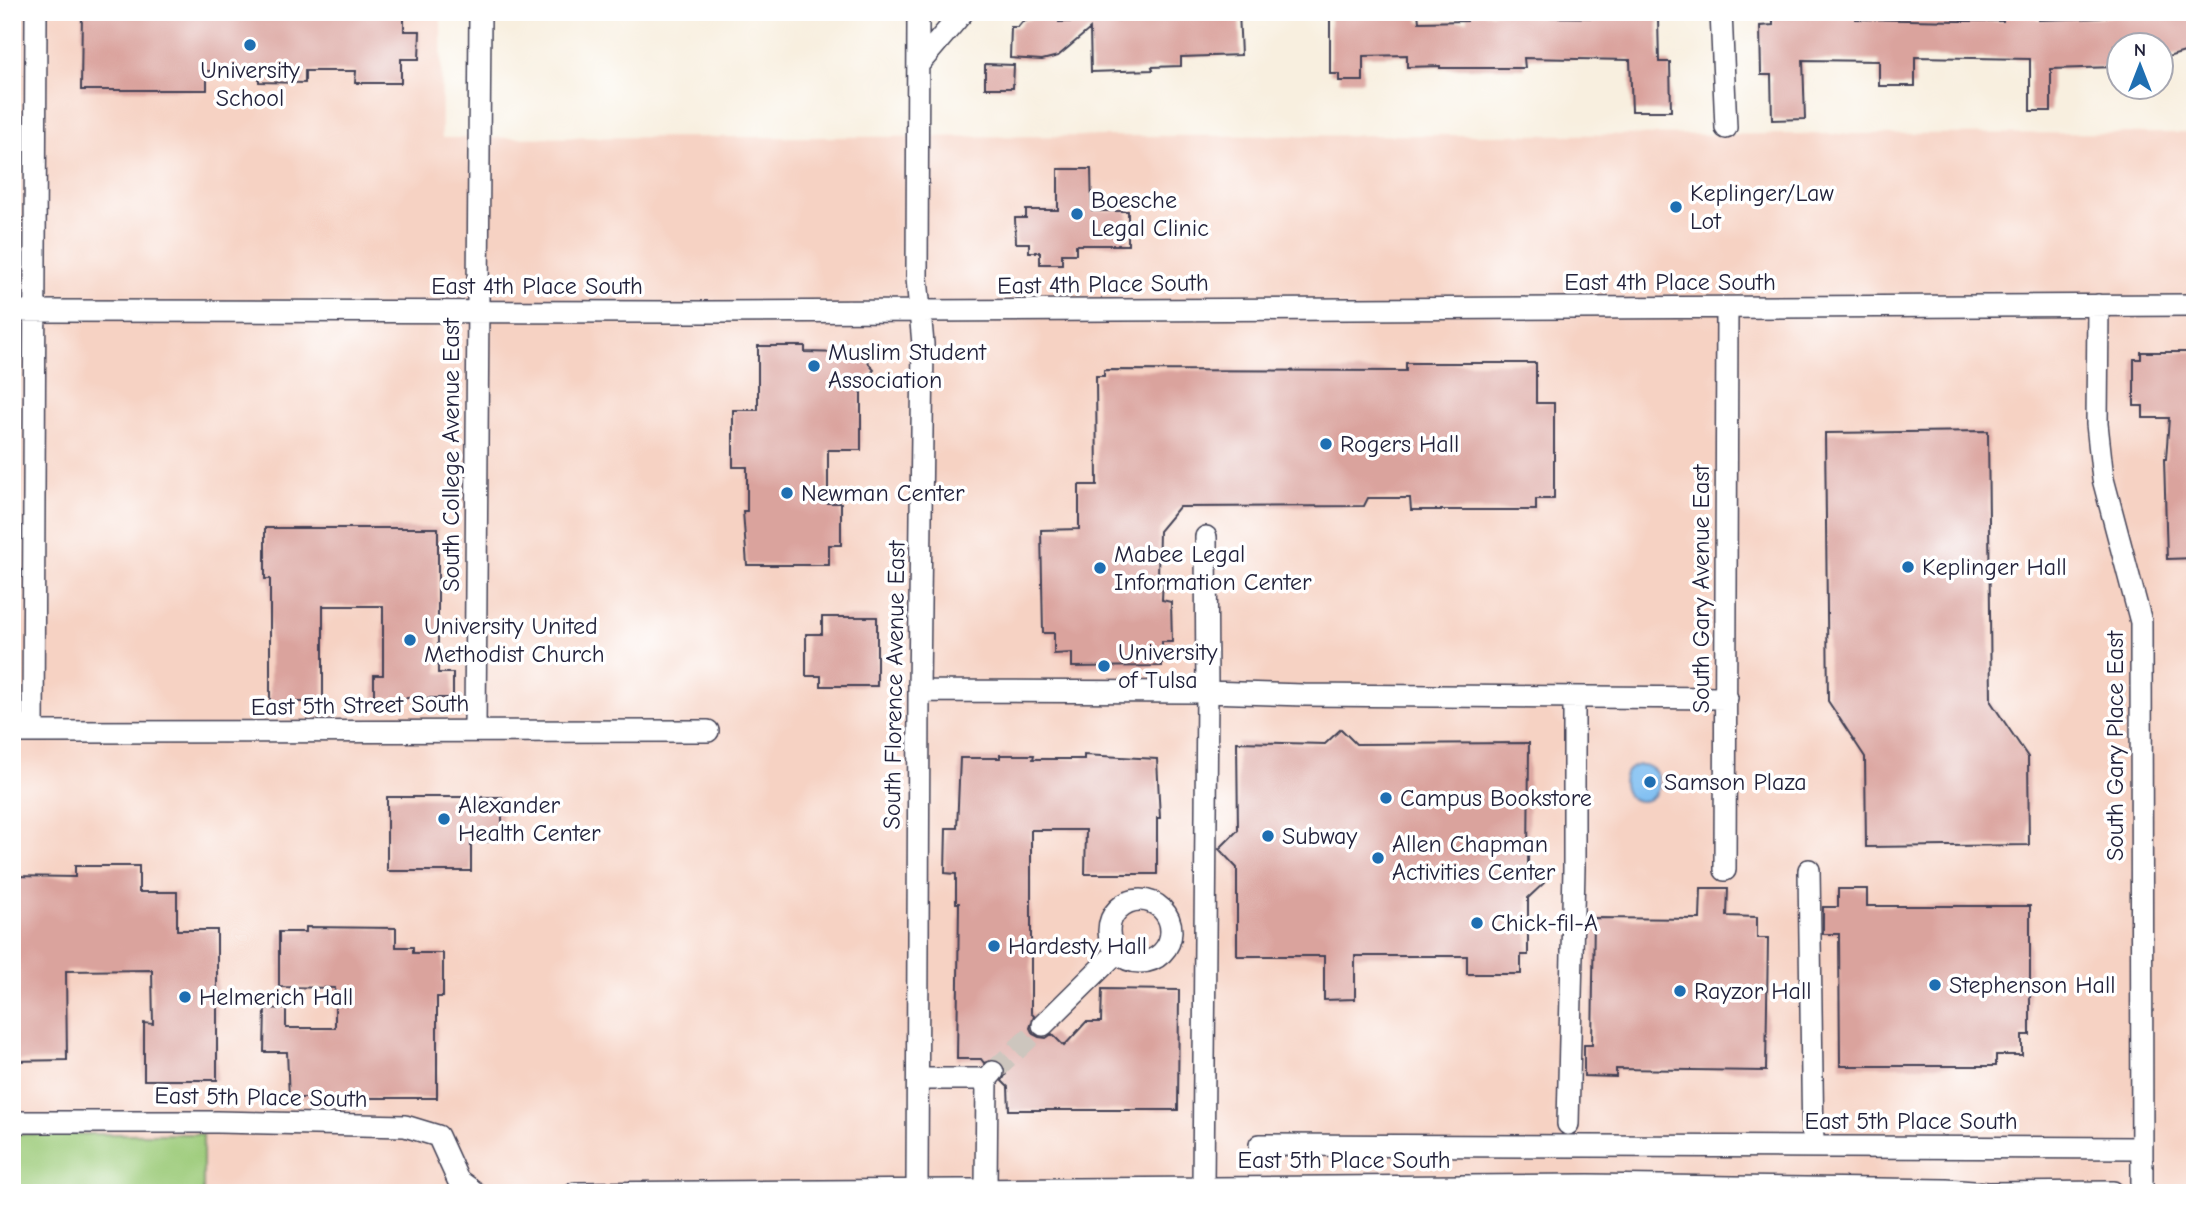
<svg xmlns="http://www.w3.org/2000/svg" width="2207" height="1205" font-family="'Comic Neue',sans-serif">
<rect width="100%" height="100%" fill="#fff"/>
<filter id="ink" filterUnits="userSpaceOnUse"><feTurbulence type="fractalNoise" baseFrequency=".0143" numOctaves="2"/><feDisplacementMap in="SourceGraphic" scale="14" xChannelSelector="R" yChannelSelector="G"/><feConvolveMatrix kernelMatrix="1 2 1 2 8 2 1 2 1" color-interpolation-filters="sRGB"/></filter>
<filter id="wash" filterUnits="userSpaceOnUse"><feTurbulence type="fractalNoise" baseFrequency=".00686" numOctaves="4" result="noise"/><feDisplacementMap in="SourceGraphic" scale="28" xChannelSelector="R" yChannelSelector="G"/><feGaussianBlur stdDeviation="1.57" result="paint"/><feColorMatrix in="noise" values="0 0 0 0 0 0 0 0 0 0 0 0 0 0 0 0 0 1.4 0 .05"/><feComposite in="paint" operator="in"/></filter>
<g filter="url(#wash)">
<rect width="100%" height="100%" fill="#f8efdf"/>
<path fill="#f6d2c3" d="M12,12h429l1,126 1753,-5v1060h-2183z"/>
<path fill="#9ccb79" stroke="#5f765a" stroke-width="2" d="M12,1134h191v59h-191z"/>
<path fill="#7dbdf1" stroke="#507096" stroke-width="2" d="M1623 783a18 18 0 1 1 36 0a18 18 0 1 1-36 0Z"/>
<g id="blocks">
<path fill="#daa39d" d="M82,12h322v19h16l-1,28h-18v24h-46l1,-12h-51v12l-46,-1v-11h-52v19h-126z
M1177,12v2l62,-2 2,43 -60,2v9l-29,1 1,3 -62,2 -1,-43 -32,27 -16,4 -32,-2 1,-31h7l5,-6 7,-2 29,-1v4l93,-3v-6z
M1330,12h88l1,10 48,-1v-7l40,-2h27v5l124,1 1,44h11l1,49h-39l-2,-51 -106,-2 1,10h-85v-2l-33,1v-12l-44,1v25h-24v-7h-9z
M1802,12l54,2v5l103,2h44l1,-9h34v8l62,-2 29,-6h66v37l-34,10v-13h-47l1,21 -64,2v42h-21v-52l-115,-2v29h-36v-25l-76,-1 2,59 -33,1 -1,-45h-10l-1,-49 13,-1v-12z
M985,64l29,1 -1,23h-28z
M1058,169h33l1,42h36v34h-52v9h-14v10h-22v-12h-11v-9h-13l-1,-25h11v-8h32z
M850,345l7,6h9l3,13 5,6 -13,13v67h-33v53h13v42h-12v20h-82l-4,-54h4v-44h-14v-57h25v-64h47v6l38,1z
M2141,352h54v206l-28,1 -3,-100h2l3,-41h-26v-12h-9v-47h7z
M1406,363h130v40h18v96h-18v11h-125l-1,-12h-42l-4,8 -185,1 -20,24 -1,46h5l-1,23 9,2 1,40h-10v24l-90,1v-14l-18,1v-21h-11l-2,-103 38,-1v-44h18l-1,-109h8v-6l302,1z
M1988,431l3,271 37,55 1,88 -163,2 -1,-90 -37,-56 -3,-268z
M265,528h173v145h15v25h-79v-23h9v-69h-60v96h-53v-123h-5z
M822,617h55v69h-56v-10h-15v-42h16z
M1341,729l15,15 173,-1 -1,123 16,17 -16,15v57h-7v19h-54v-18h-112v43l-31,1v-44h-87v-88l-18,-19 19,-19 -1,-88 88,2z
M1000,755h34l-1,4h51v-4l73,4 3,59h-3v56h-72l1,-44h-55v183l3,3 -4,12 3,6 6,3 7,1 6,-4 12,12 22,-24h15l1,-33 77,1 -1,120h-169l-1,-23 -6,-6 4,-7 -4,-11 -7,-4 -11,4 -3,-4h-24l2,-156h-3v-29l-11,-1 1,-45h11l3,-70h40z
M387,797h115v44l-31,1v29h-84z
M75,866h64v26h38v38h40v150h-73v-57l9,1 -1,-54 -86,1 1,89 -55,1v-185l63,1z
M1701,888h27l-1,28 30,1v21h11l-2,133 -150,-2v8l-32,-1v-31h8l2,-127 106,1z
M1838,889h29v17h163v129h-8v20h-26v11h-156l-1,-132h-16v-27h15z
M306,927l90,1v19h17v6h30v44h-6v101h-148l-2,-46h-23l1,-44 21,1v19h49v-40l-56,-1v-55h27z"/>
</g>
</g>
<g filter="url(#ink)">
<use href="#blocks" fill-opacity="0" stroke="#424154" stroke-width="2"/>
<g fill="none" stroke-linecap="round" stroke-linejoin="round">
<path stroke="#cdc6be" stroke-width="21" stroke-dasharray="21 10" stroke-linecap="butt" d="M993,1072l50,-47"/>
<defs>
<path id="street" d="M1721,12l5,116
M918,65l45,-53
M2098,305l-1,119 6,55 38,143 1,571
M12,311l693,1 1490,-7
M919,691l288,1 97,3 423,3
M475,730l5,-718
M12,732l696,-1
M33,732l3,-720
M1725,870l2,-562
M1809,870l4,277
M1109 931a31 31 0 1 1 62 0a31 31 0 1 1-62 0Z
M1043,1025l74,-73
M918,1079h69l6,-7
M12,1122h205l188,4 33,10 20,44 18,13
M1568,1124l6,-256v-171
M1260,1145l881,3
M1203,1187l4,-495 -1,-155
M986,1188l1,-109
M917,1190l2,-499 4,-347 -6,-66 1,-266
M575,1193l1014,-8 357,5 42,3 125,-1"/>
</defs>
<use href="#street" stroke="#424154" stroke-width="24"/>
<use href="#street" stroke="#fff" stroke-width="21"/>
</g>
</g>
<g fill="#1f6fb2" stroke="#fff" stroke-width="2.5">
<circle cx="250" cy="45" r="7"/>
<circle cx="1676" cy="207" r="7"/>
<circle cx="1077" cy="214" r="7"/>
<circle cx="814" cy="366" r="7"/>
<circle cx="1326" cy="444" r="7"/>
<circle cx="787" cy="493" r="7"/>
<circle cx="1908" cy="567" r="7"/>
<circle cx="1100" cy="568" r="7"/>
<circle cx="410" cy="640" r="7"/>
<circle cx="1104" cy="666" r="7"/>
<circle cx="1650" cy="782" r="7"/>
<circle cx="1386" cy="798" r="7"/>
<circle cx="444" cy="819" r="7"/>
<circle cx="1268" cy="836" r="7"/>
<circle cx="1378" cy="858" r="7"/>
<circle cx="1477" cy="923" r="7"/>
<circle cx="994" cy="946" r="7"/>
<circle cx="1935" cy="985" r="7"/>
<circle cx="1680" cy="991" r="7"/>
<circle cx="185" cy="997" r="7"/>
</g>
<g text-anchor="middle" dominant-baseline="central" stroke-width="7" stroke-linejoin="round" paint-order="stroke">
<g font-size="24" fill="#22223b" stroke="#fff" text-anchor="start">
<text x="250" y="70" text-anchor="middle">University<tspan x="250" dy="28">School</tspan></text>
<text x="1690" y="193">Keplinger/Law<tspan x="1690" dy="28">Lot</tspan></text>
<text x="1091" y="200">Boesche<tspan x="1091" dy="28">Legal Clinic</tspan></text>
<text x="828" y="352">Muslim Student<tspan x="828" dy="28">Association</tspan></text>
<text x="1340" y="444">Rogers Hall</text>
<text x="801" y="493">Newman Center</text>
<text x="1114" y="554">Mabee Legal<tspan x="1114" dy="28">Information Center</tspan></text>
<text x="1922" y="567">Keplinger Hall</text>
<text x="424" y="626">University United<tspan x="424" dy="28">Methodist Church</tspan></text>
<text x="1118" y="652">University<tspan x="1118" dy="28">of Tulsa</tspan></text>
<text x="1664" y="782">Samson Plaza</text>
<text x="1400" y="798">Campus Bookstore</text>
<text x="458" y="805">Alexander<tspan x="458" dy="28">Health Center</tspan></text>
<text x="1282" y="836">Subway</text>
<text x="1392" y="844">Allen Chapman<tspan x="1392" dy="28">Activities Center</tspan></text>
<text x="1491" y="923">Chick-fil-A</text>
<text x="1008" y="946">Hardesty Hall</text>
<text x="1949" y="985">Stephenson Hall</text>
<text x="1694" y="991">Rayzor Hall</text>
<text x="199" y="997">Helmerich Hall</text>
</g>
<g font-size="24" fill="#22223b" stroke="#fff">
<text x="1670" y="282">East 4th Place South</text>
<text transform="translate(1103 284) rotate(-1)">East 4th Place South</text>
<text x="537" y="286">East 4th Place South</text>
<text transform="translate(451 455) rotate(-90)">South College Avenue East</text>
<text transform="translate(1701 589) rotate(-90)">South Gary Avenue East</text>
<text transform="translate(894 685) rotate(-89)">South Florence Avenue East</text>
<text transform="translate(360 705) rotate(-1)">East 5th Street South</text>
<text transform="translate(2115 746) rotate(-90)">South Gary Place East</text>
<text transform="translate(261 1097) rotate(1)">East 5th Place South</text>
<text x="1911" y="1121">East 5th Place South</text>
<text x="1344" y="1160">East 5th Place South</text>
</g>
</g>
<rect width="2207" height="1205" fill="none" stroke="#fff" stroke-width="42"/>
<g transform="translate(2140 66)"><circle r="33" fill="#ffffff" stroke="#a7a7b1" stroke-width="2"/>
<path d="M0-5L12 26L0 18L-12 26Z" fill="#1f6fb2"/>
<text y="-10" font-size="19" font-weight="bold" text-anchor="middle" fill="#22223b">N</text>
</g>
</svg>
